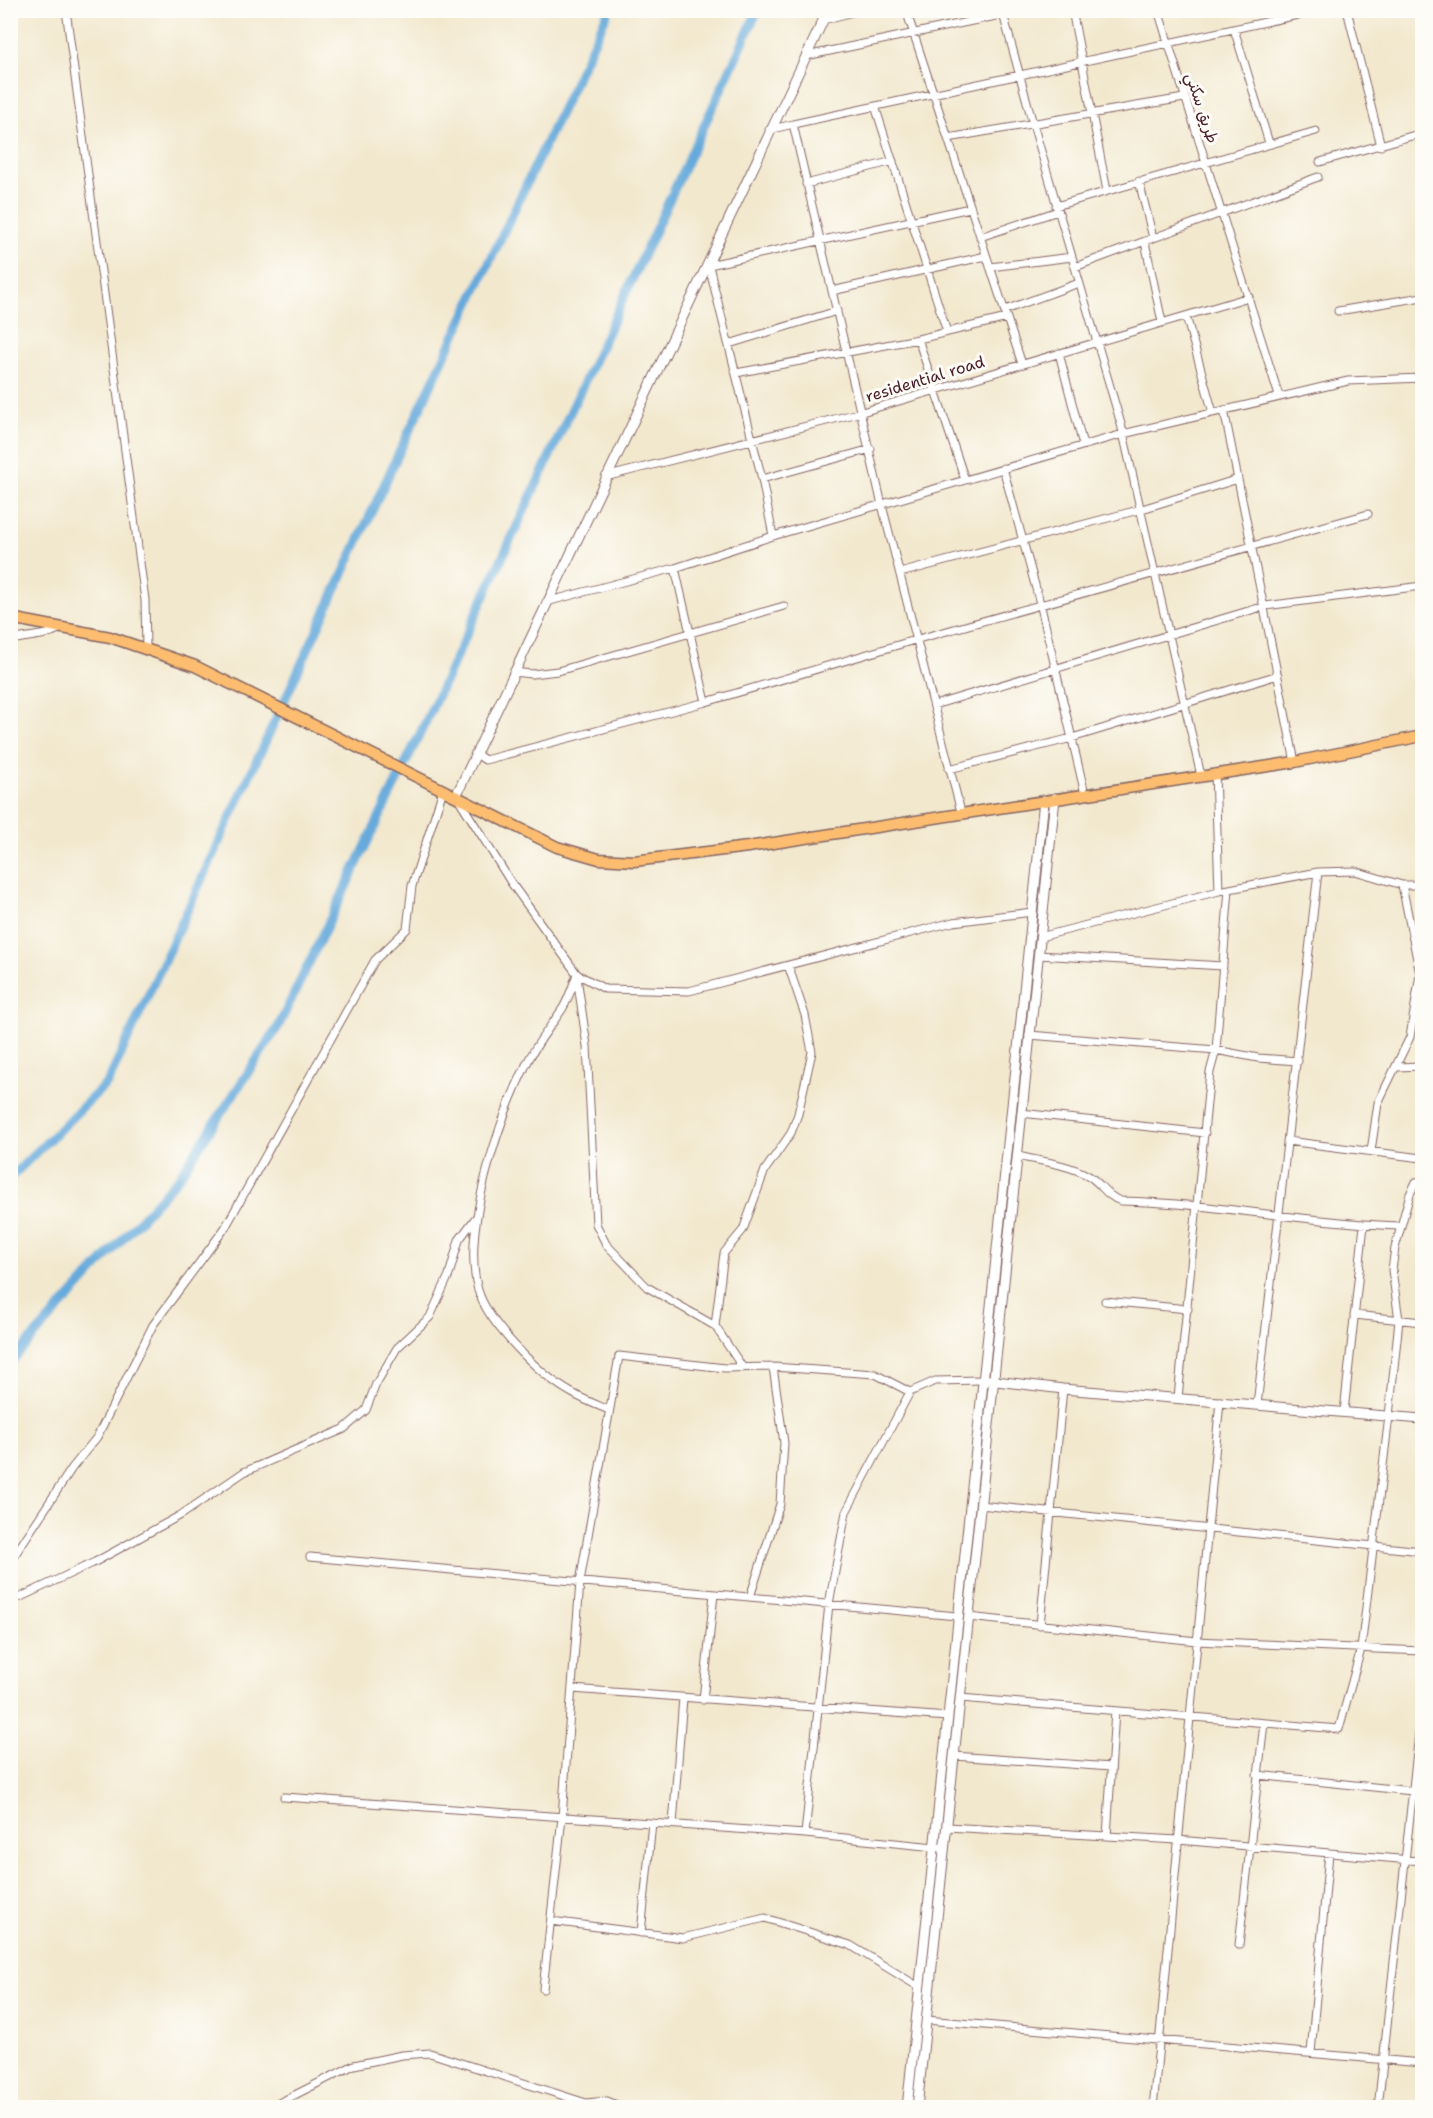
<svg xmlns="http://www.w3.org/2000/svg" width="1433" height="2118" font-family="'Shantell Sans','Playpen Sans Arabic',sans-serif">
<rect width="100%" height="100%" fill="#fdfcf7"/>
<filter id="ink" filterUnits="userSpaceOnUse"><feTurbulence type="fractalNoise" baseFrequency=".0167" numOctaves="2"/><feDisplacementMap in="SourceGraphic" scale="12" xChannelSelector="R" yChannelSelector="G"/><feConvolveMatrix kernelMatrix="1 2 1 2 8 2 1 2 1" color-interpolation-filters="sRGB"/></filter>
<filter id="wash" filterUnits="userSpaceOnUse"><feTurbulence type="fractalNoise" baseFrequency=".008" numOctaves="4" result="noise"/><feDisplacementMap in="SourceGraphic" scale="24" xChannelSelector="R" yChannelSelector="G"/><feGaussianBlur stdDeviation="1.35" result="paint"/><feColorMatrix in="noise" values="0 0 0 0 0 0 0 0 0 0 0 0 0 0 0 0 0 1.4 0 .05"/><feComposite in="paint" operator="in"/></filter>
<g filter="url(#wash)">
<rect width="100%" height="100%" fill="#f2e8ce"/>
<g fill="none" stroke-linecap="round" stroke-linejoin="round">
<path stroke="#66aadb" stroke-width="9" d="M10,1178l98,-96 289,-625 212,-447
M10,1363l169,-186 99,-150 149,-308 331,-709"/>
</g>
</g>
<g filter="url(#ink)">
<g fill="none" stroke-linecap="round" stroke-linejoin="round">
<defs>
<path id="minor" d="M66,10l79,590 1,48
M906,10l116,354
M1002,10l31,114 88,300 80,352
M1072,10l35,181
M1158,10l121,386
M1347,10l34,136
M823,20l37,-10
M1234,29l35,114
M806,56l219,-46
M875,106l72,226
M793,124l528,-114
M769,130l24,-6 89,381 79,307
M948,138l236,-40
M1320,162l102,-29
M1139,181l14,57
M806,184l87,-23
M1056,206l260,-75
M980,237l78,-26
M1145,242l17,80
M708,262l54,217 109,-30
M709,265l261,-57
M990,267l82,-10
M1075,267l243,-90
M832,291l154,-35
M1005,310l74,-27
M1338,311l84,-14
M1186,316l27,97
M918,339l47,141
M729,344l108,-33
M1059,353l24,92
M736,373l182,-34 89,-21
M1224,410l71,352
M1003,468l38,139 44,187
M605,477l257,-65 387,-115
M762,479l11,57
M675,568l31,134
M900,573l242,-64 96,-30
M546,602l129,-34 98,-32 350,-102 225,-53 74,-3
M10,640l37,-6 14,-6
M513,672l19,2 26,-3 226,-65
M934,705l331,-99 157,-20
M475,753l10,7 221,-58 212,-63 450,-125
M949,769l123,-31 206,-63
M1215,773l4,118
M458,798l54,86 65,90 28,15 84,2 264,-69 79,-10
M1040,937l179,-46 99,-19 37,-1 47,14h20
M1038,955l185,11
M577,974c-4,11 -8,24 -14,34 -14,21 -26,34 -37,57 -27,55 -65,166 -48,225 10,34 63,86 94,103 12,7 25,12 37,17
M577,977l10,69 9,178 10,20 41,43 68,39 28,42
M1029,1035l187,15 42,8 40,3
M1397,1067l25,-1
M1021,1113l184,20
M1287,1141l135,17
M1371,1151l7,-48 32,-66 10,-63 -18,-89
M1017,1156c23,5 49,8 70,19 14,7 19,22 34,26 93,2 186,22 279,25
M1105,1301l83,8
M1354,1315l68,7
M715,1326l9,-73 19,-23 22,-60 26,-37 7,-19 14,-62 -7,-37 -17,-50
M1178,1398l32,-326 6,-22 13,-161
M1257,1405l61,-533
M1344,1412l20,-187
M980,1505l442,46
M310,1557l647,59
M10,1562l62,-94 25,-31 56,-112 72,-97 150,-268 32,-31 5,-43 31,-96
M750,1597l30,-93 4,-61 -11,-76
M10,1602l85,-40 86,-47 63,-43 100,-43 22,-19 10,-26 21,-36 33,-31 19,-42 10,-35 18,-24
M968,1617l229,24 225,10
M1040,1625l23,-236
M572,1689l376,28
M960,1698l379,31 22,-80 28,-233 10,-96 -7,-50 3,-22 15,-54 6,-12 6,-2
M703,1700l11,-106
M954,1756l157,11
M1257,1775l165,17
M284,1797l521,37 140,14
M673,1824l10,-126
M947,1827l231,13 244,21
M805,1834l24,-230 17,-92 64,-120
M1107,1836l8,-125
M551,1921l132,17 82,-20 85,27 69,42
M641,1933l11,-110
M1239,1945l25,-222
M543,1989l19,-172 18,-235 39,-226 106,12 48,-1 102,7 35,18 25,-11 47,-1
M926,2020l496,43
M1311,2053l18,-200
M269,2108l85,-43 48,-10 28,-2 156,50 21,-2 17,7
M1153,2108l67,-707
M1378,2108l44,-402"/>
<path id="tertiary" d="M456,796l372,-786
M988,1380l75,9 359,30
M907,2108l137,-1308
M917,2108l138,-1310"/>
<path id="primary" d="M10,618l100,19 85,29 362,181 42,12 35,2 114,-14 547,-85 127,-26"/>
</defs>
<use href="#minor" stroke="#856564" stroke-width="9"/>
<use href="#tertiary" stroke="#856564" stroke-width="11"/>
<use href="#primary" stroke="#856564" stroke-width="13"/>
<use href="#minor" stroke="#fff" stroke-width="7"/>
<use href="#tertiary" stroke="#fff" stroke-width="9"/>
<use href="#primary" stroke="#fcbd6f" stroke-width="10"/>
</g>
</g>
<g text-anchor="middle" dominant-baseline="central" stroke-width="6" stroke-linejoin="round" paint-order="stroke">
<g font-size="16" fill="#4a1f2b" stroke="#fdfcf7">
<text transform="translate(1202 108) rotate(72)">طريق سكني</text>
<text transform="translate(925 379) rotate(-17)">residential road</text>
</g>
</g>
<rect width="1433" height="2118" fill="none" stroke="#fdfcf7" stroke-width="36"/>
</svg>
